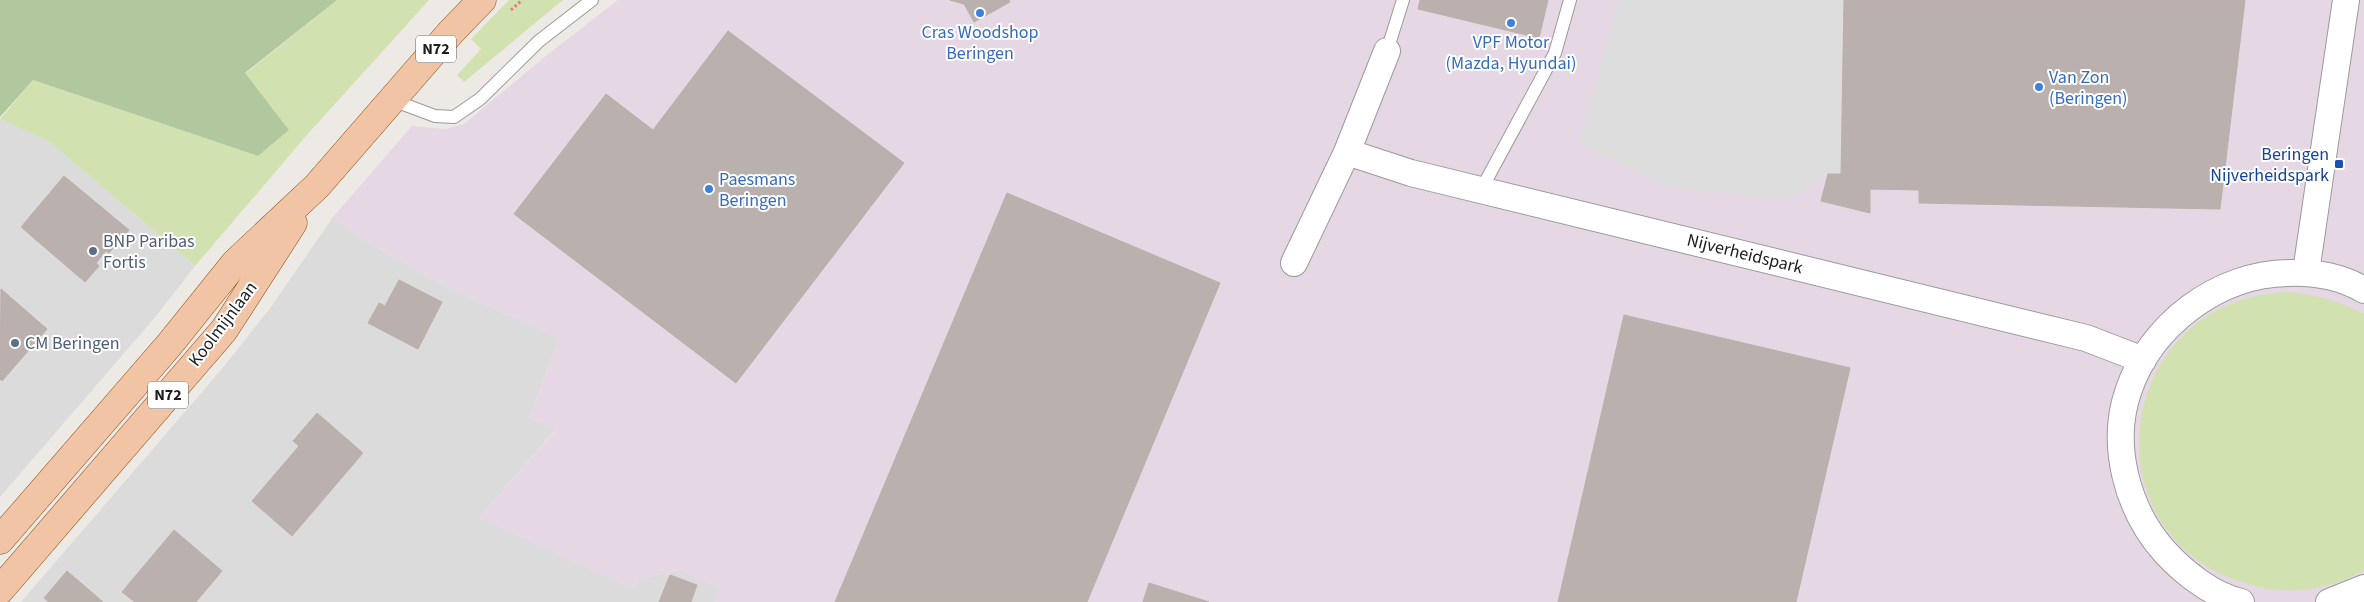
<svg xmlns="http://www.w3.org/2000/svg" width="2364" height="602" font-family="'Source Sans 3',sans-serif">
<rect width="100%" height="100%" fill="#ede9e5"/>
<path fill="#dbdbdb" d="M0,119l50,23 145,124 -39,50 -156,181z
M333,217l32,24 84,47 110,50 -30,80 27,11 -76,88 155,73 4,-11 40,-9 42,18 -6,14h-694l200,-232 50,-63z"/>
<path fill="#e6d7e5" d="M618,0h1746v602h-1649l5,-14 -42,-18 -39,9 -4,11 -156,-72 77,-88 -27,-12 30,-80 -110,-50 -84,-47 -32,-24 79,-91 33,3 19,-5 83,-69z"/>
<path fill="#d1e2b0" d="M337,0h92l-123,136 -111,130 -145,-124 -50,-23 33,-39 225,76 31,-26 -44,-56z
M509,0h54l-99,82 -7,-7 24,-26 -10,-10z
M2287,292c28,2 52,9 77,22v256c-36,21 -78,26 -117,14 -164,-49 -133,-284 40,-292z"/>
<path fill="#b1c89e" d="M0,0h337l-92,73 44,57 -31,26 -225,-76 -33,37z"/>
<path fill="#ddd" d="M1618,0h226l-3,174h-13l-41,27 -118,-14 -90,-43z"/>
<path fill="#bab1ae" stroke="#bdaea9" d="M950,0h59l1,2 -36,20 -10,-18z
M1420,0h128l-9,38 -121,-29z
M1844,0h401l-25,209 -301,-6v-13l-49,-1v24l-49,-12 7,-27h13z
M728,31l176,132 -168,220 -222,-169 92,-120 47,36z
M64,176l65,54 -20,23 -3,-2 -10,12 3,3 -14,16 -64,-55z
M1007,193l213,90 -133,319h-252z
M399,280l43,22 -24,47 -50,-26 11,-20 6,3z
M1,289l46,40 -45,52 -2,-2z
M1624,315l226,53 -54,234h-238z
M317,413l46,40 -71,83 -40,-35 47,-55 -6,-5z
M174,530l48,41 -26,31h-61l-13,-10z
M67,571l36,31h-54l-5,-4z
M670,575l27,10 -6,17h-32z
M1149,583l60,19h-66z"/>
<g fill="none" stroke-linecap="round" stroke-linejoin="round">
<defs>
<path id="lane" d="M1387,51l16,-51
M392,100l43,16 19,1 26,-18 59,-58 53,-41
M1481,190l74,-137 15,-53"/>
<path id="street" d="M1347,152l64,21 675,165 57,22
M1294,263l53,-111 40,-101
M2306,272l40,-272
M2241,602c-29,-7 -57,-29 -77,-51 -37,-42 -54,-106 -36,-159 22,-67 90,-118 160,-119 27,-1 52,3 76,17
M2329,602l35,-14"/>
<path id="primary" d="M0,540l169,-195 66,-82 82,-77 134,-154 31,-32
M0,590l224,-260 69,-107"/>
</defs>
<use href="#lane" stroke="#9a9a9a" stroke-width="14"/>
<use href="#street" stroke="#9a9a9a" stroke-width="28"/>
<use href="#primary" stroke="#874c10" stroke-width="29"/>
<path stroke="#ea797f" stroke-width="3" stroke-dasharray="2.5 2.5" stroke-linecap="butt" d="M511,10l11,-10"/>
<use href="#lane" stroke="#fff" stroke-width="12"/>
<use href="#street" stroke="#fff" stroke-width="26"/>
<use href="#primary" stroke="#f1c4a6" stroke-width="28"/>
</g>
<g fill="#3f7fe0" stroke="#fff" stroke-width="2">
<circle cx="980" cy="13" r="5"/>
<circle cx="1511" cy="23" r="5"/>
<circle cx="2039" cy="87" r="5"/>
<circle cx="709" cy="189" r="5"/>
</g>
<rect fill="#1a4fb4" stroke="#fff" stroke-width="2" x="2334" y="159" width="10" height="10" rx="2.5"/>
<g fill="#5c6f8a" stroke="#fff" stroke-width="2">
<circle cx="93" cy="251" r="5"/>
<circle cx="15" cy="343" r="5"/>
</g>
<g text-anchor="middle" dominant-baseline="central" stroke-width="4" stroke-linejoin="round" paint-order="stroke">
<g fill="#fff" stroke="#616161" stroke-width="1">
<rect x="416" y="35.5" width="40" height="27" rx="4"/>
<rect x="148" y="381.5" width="40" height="27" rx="4"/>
</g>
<g font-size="16" font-weight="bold" fill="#1d1d1d">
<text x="436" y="49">N72</text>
<text x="168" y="395">N72</text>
</g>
<g font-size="18" fill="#366cbe" stroke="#fff">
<text x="980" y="32">Cras Woodshop<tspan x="980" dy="21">Beringen</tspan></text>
<text x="1511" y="42">VPF Motor<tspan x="1511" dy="21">(Mazda, Hyundai)</tspan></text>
<text x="2049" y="77" text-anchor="start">Van Zon<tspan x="2049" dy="21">(Beringen)</tspan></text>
<text x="719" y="179" text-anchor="start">Paesmans<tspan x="719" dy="21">Beringen</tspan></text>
</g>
<g font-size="18" fill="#164399" stroke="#fff" text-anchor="end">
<text x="2329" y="154">Beringen<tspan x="2329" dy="21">Nijverheidspark</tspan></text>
</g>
<g font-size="18" fill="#4e5e75" stroke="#fff" text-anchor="start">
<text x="103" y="241">BNP Paribas<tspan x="103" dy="21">Fortis</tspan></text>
<text x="25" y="343">CM Beringen</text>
</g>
<g font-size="18" fill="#1d1d1d" stroke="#fff">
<text transform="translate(1745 254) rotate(14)">Nijverheidspark</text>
<text transform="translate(223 324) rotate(-53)">Koolmijnlaan</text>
</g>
</g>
</svg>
